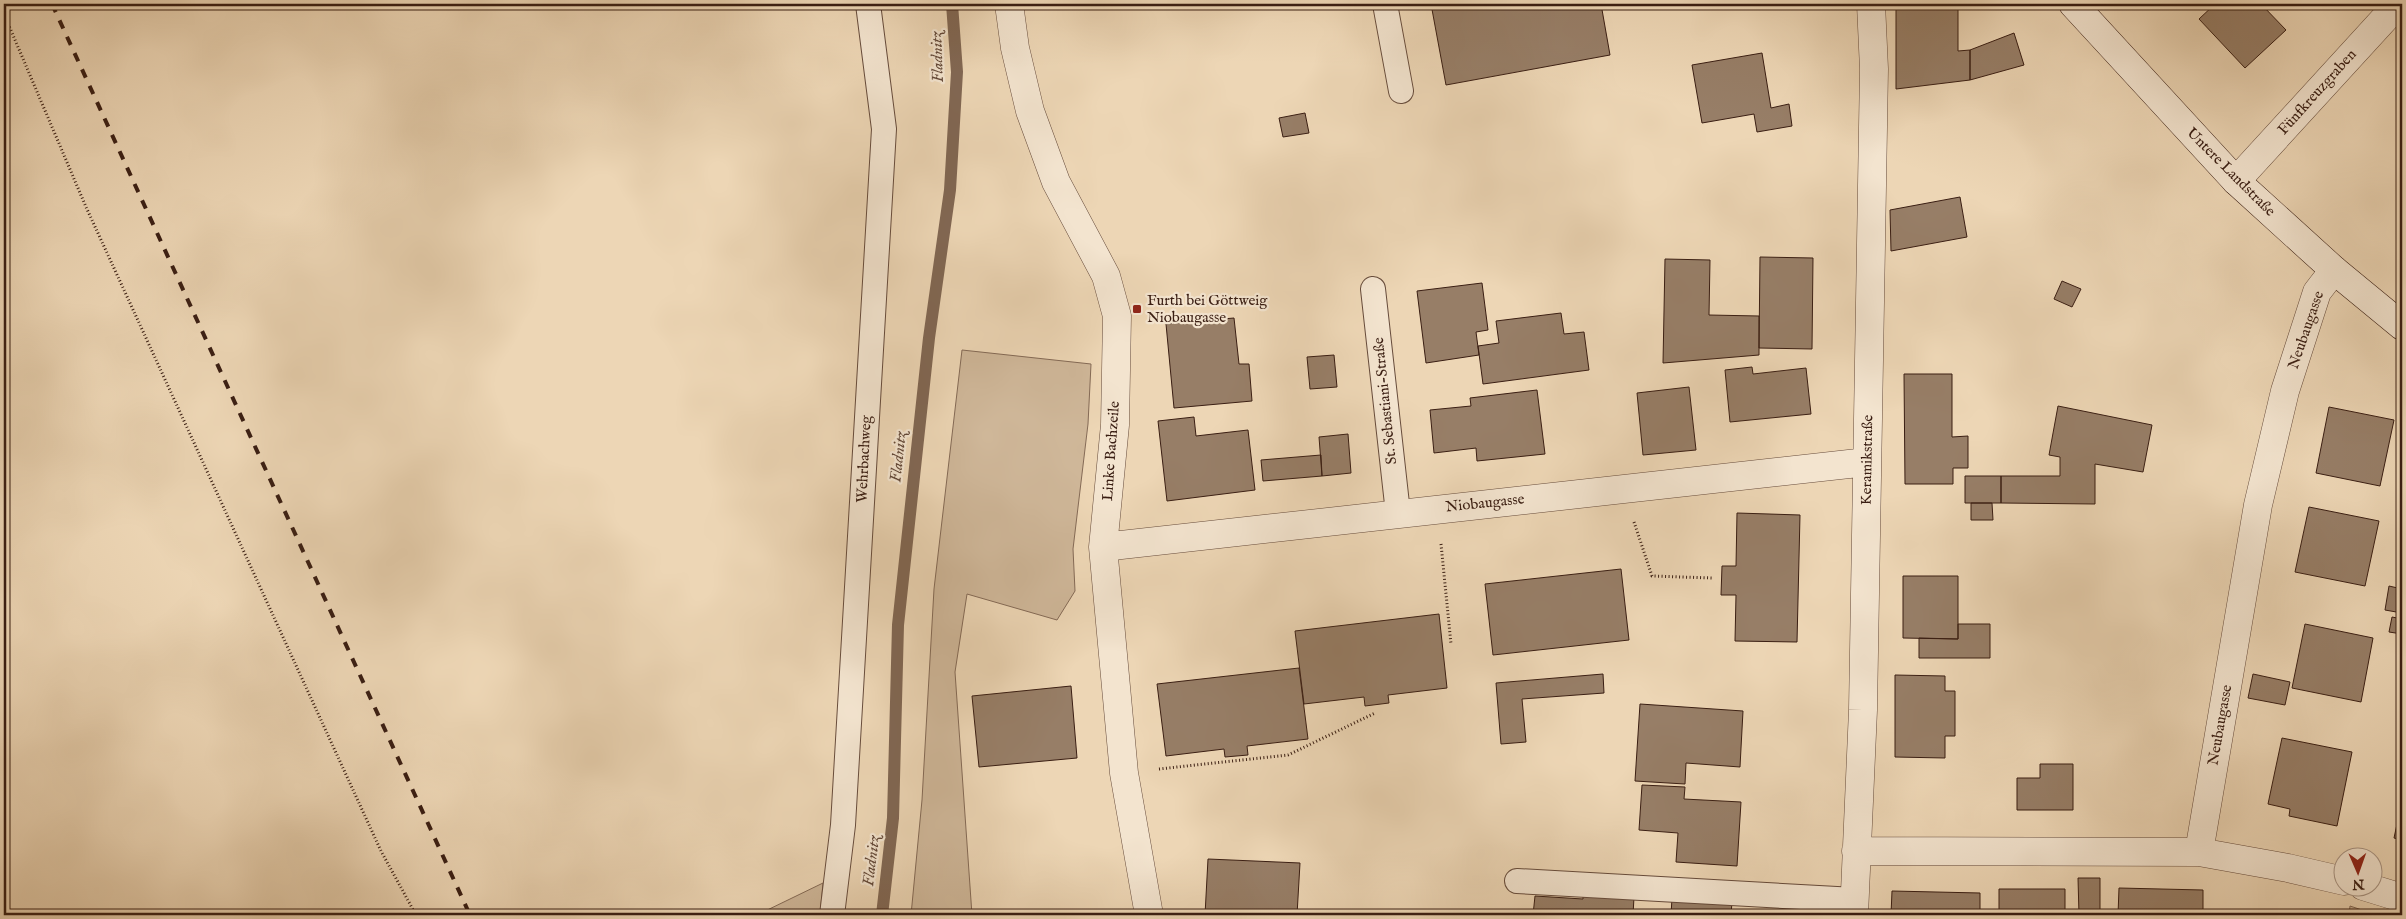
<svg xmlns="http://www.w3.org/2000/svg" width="2406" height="919" font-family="'IM FELL English',serif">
<rect width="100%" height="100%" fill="#edd6b5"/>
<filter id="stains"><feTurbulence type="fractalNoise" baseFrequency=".004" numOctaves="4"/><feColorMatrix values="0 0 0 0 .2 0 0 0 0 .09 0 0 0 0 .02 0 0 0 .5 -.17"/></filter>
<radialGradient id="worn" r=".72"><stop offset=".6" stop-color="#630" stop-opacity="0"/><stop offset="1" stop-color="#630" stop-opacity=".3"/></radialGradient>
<path fill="#cfb799" stroke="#846a56" d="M962,350l129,14 -3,60 -15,125 2,42 -18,29 -90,-26 -12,78 17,243h-61l11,-115 12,-211z
M823,883l-3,32h-63z
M2350,906l27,9h-28z"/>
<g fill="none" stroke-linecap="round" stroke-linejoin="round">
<path stroke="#816753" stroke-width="12" d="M882,915l11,-97 5,-193 31,-287 21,-148 7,-118 -5,-68"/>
</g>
<path fill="#977e67" stroke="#3a1e13" d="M1431,4h170l9,51 -164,30z
M1896,4h62v47l12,-1v30l-74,9z
M2215,4h46l25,26 -41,38 -46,-49z
M2014,33l10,32 -54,15v-30z
M1762,53l9,55 18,-4 3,22 -35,6 -3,-18 -52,9 -10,-58z
M1305,113l4,20 -26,4 -4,-19z
M1960,197l7,40 -76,14 -1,-41z
M1760,257l53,1 -1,91 -53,-1z
M1665,259l45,1 -1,55 50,1v39l-96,8z
M2062,281l19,8 -9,18 -18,-8z
M1482,283l6,47 -12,2 3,23 -53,8 -9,-72z
M1561,313l3,21 20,-2 5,38 -106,14 -5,-38 21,-3 -3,-22z
M1234,318l5,46h10l3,37 -78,7 -8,-84z
M1334,355l3,32 -27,2 -3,-32z
M1752,367l1,7 53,-6 5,46 -81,8 -5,-52z
M1904,374h48v63l16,-1v32h-15v16h-48z
M1689,387l7,63 -53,5 -6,-62z
M1537,390l8,64 -68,7 -1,-13 -42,5 -4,-43 41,-4 -1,-8z
M2058,406l94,19 -9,47 -48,-8v40l-94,-1v-27h59v-19l-11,-2z
M2329,407l65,13 -14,66 -64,-13z
M1194,417l2,19 52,-6 7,60 -88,11 -9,-80z
M1348,434l3,39 -29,3 -3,-39z
M1321,455l1,21 -59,5 -2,-21z
M1965,476h36v27h-36z
M1971,503h21l1,17h-22z
M2309,507l70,14 -14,65 -70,-14z
M1737,513l63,2 -3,127 -62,-1 1,-46h-15l1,-29h14z
M1621,569l8,71 -136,15 -8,-71z
M1903,576h55v63l-55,-1z
M2389,586l13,3v24l-17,-3z
M1439,614l8,74 -59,7 1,8 -24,3 -1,-9 -60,7 -9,-73z
M2392,617l10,2v15l-13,-2z
M1958,624h32v34h-71v-20l39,1z
M2305,624l68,14 -12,64 -69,-14z
M1299,668l9,71 -61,7 1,9 -23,2 -1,-8 -58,7 -9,-72z
M1603,674l1,19 -82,6 4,43 -25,2 -5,-61z
M2253,674l37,8 -5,23 -37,-7z
M1895,675l50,1v15h10v45h-10v22l-50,-1z
M1071,686l6,72 -98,9 -7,-71z
M1640,704l103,7 -3,56 -54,-4 -1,21 -50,-3z
M2282,738l70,14 -15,74 -48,-10 1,-7 -22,-5z
M2040,764h33v46h-56v-32h23z
M1642,785l43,2 -1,12 57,3 -4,64 -61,-4 2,-29 -39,-3z
M2402,801v39l-8,-2z
M1208,859l92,4 -3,52h-92z
M2078,878h22v37h-21z
M2119,888l84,2v25h-85z
M1999,889h66v26h-66z
M1892,891l88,2v22h-89z
M1583,894l51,3 -1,18h-100l2,-19 48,3z
M1672,898l60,4 -1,13h-60z"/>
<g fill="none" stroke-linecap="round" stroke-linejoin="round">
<defs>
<path id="lane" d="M1385,4l16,87
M1373,289l25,224
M1517,881l338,19
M832,915l11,-90 41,-696 -16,-125"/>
<path id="street" d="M1009,4l6,44 15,63 26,71 50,94 11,40 -2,109 -12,122 21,226 25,142
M2236,181l162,-177
M1103,547l764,-85
M1856,851l343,1 59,-347 27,-114 32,-99 17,-22
M2199,852l89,16 56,13
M2363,886l39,12
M1854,915l9,-205 11,-641 -3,-65"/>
<path id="secondary" d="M2073,4l163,177 98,89 68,56"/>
</defs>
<use href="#lane" stroke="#674c3c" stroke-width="26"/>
<use href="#street" stroke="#674c3c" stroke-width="29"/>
<use href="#secondary" stroke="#3a1e13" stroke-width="29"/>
<path stroke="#3a1e13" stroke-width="3" stroke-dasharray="1 2.5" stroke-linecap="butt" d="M4,14l82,193 295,644 35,64
M1634,522l18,54 60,2
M1441,544l10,100
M1159,769l129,-14 87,-42"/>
<use href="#lane" stroke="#f3e4cf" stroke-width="24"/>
<use href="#street" stroke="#f3e4cf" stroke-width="28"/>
<use href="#secondary" stroke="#f3e4cf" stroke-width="28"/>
<path stroke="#3a1e13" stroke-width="4" stroke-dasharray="9 9" stroke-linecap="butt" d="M52,4l418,911"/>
</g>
<rect fill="#8f2418" stroke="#f3e4cf" stroke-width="2" x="1132" y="304" width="10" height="10" rx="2.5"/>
<g text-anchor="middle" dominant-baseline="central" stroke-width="4.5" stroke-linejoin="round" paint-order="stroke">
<g font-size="15" fill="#3a1e13" stroke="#f3e4cf">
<text transform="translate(2317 92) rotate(-48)">Fünfkreuzgraben</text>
<text transform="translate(2231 172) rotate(45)">Untere Landstraße</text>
<text transform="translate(2306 330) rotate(-71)">Neubaugasse</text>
<text transform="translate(1385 401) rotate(-96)">St. Sebastiani-Straße</text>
<text transform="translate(1111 451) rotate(-86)">Linke Bachzeile</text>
<text transform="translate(864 459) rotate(-87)">Wehrbachweg</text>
<text transform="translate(1867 460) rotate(-89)">Keramikstraße</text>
<text transform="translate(1485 503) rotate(-6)">Niobaugasse</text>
<text transform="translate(2220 725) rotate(-80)">Neubaugasse</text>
</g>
<g font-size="15" fill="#3a1e13" stroke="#f3e4cf" text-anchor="start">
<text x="1147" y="300">Furth bei Göttweig<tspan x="1147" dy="17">Niobaugasse</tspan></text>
</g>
<g font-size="16" font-style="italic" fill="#634838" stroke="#f3e4cf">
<text transform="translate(938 57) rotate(-92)">Fladnitz</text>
<text transform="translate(899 457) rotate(-84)">Fladnitz</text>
<text transform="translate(872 861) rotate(-83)">Fladnitz</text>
</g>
</g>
<rect width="2406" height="919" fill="none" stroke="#edd6b5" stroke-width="20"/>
<rect x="5" y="5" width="2396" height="909" fill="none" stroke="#3a1e13" stroke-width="2.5"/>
<rect x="10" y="10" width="2386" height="899" fill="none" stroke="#3a1e13"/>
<g transform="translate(2358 872) rotate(178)"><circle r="24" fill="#f3e4cf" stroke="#a99584"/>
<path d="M0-4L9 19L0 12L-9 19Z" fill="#8f2418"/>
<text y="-8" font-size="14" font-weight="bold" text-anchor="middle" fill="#3a1e13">N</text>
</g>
<rect width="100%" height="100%" filter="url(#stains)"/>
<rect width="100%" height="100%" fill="url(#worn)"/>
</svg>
